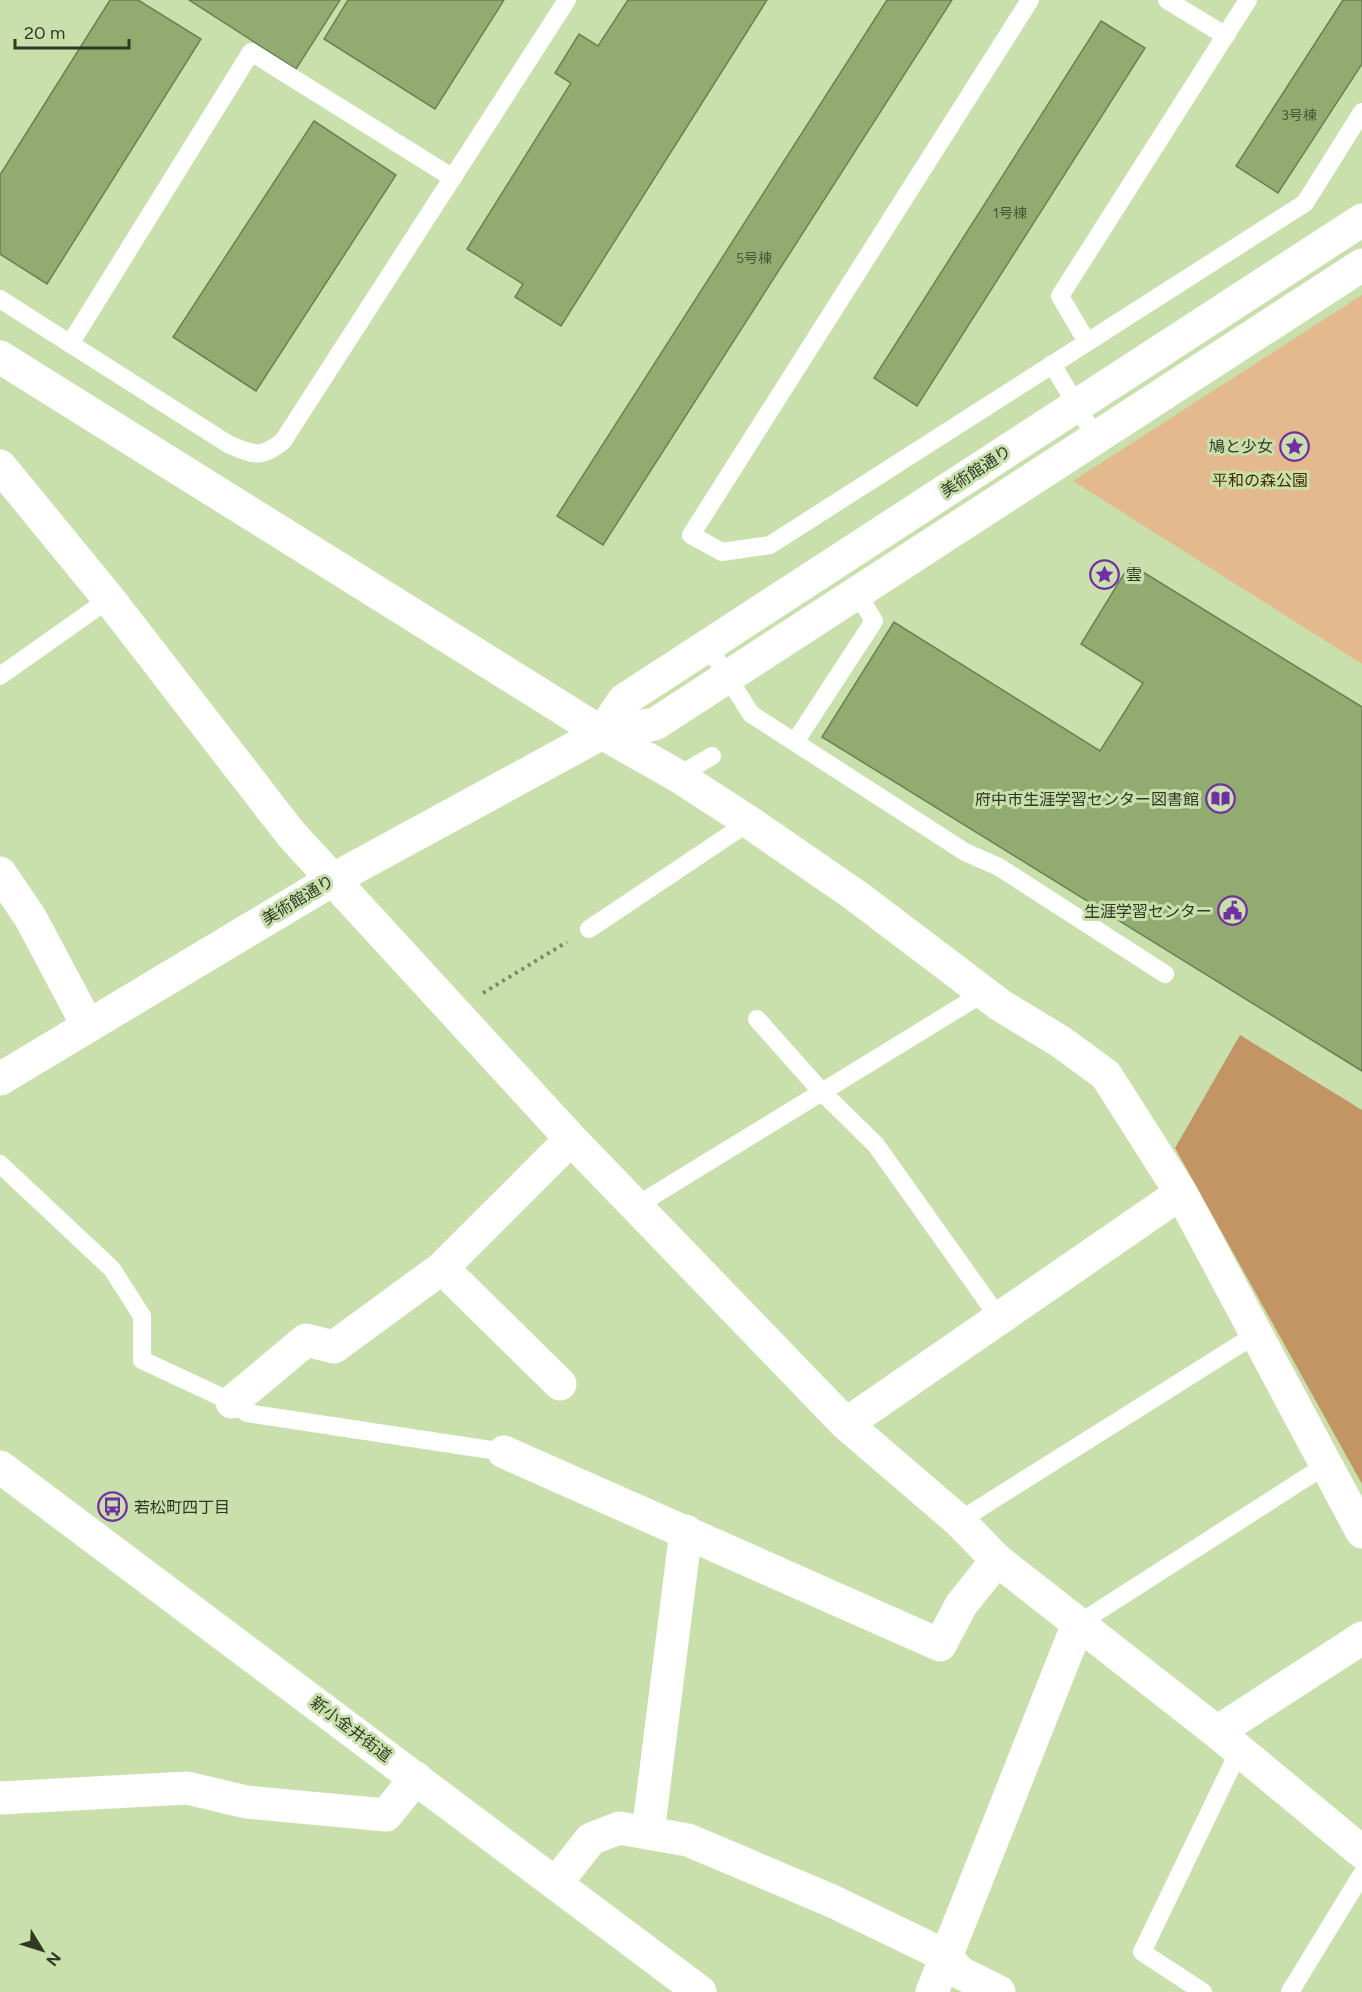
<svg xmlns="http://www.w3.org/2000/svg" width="1362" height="1992" font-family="Figtree,'Noto Sans JP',sans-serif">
<rect width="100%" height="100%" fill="#c9e0ad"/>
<path fill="#e3b98d" d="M1362,295v369l-289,-183z"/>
<path fill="#c39564" d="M1240,1035l122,75v374l-187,-336z"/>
<path fill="#92ab71" stroke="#6c8051" stroke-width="1.5" d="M110,0h28l63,39 -154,245 -47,-30v-79z
M189,0h151l-44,69z
M348,0h156l-69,109 -111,-70z
M628,0h139l-206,326 -46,-29 8,-13 -56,-35 104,-166 -16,-10 24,-39 19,12z
M887,0h65l-349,545 -46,-29z
M1343,0h19v64l-84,129 -42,-27z
M1101,21l44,27 -228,358 -43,-28z
M314,121l82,54 -140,216 -83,-54z
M1130,564l232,143v364l-540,-334 72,-115 206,129 43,-68 -62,-39z"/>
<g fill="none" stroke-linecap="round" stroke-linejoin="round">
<path stroke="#7b8b67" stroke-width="4" stroke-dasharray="3 4.5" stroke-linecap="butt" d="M483,993l84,-51"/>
<path stroke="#fff" stroke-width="18" d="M1030,0l-339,535 31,17 48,-7 535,-342 57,-91
M1167,0l59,36
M0,299l228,145c25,11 33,15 55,-3l284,-441
M1087,342l-27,-46 188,-296
M70,344l181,-292 202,126
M1052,364l44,74
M708,646l43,68 214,138 34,15 166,107
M0,676l109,-77
M795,742l79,-121 -17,-28
M678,776l34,-20
M589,929l160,-107
M757,1019l64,72 55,54 123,173
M0,1164l112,105 30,47v44l90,42 15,11 257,39
M636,1206l349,-214
M959,1521l299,-188
M1078,1624l248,-159
M1203,1992l-61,-40 97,-201
M1290,1992l72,-118"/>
<path stroke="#fff" stroke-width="33" d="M0,357l602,376 76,43 71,46 106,73 145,110 61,37 45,33 75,118 181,339
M0,466l109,133 182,235 280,305 275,285 113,97 38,39 220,172 145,120
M0,873l30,44 58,109
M442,1268l118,116
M232,1402l74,-62 28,7 108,-79 129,-129
M846,1424l335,-231
M504,1452l436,193 21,-40 36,-45
M1217,1732l145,-94
M0,1798l187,-10 59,14 140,13 30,-37
M648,1833l38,-302
M556,1883l35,-44 28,-11 69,12 144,61 114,55 13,16 40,20
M932,1992l146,-368"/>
<path stroke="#fff" stroke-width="33" d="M602,733l22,-33 738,-480
M0,1079l332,-199 270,-147 53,-9 707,-459
M0,1467l700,525"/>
</g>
<defs>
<symbol id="sight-ring" viewBox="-11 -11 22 22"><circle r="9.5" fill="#c9e0ad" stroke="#722ea3" stroke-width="1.5"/><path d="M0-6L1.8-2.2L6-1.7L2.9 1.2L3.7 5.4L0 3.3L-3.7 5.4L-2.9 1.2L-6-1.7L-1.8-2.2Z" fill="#722ea3"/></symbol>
<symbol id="library-ring" viewBox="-11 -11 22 22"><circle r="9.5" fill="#c9e0ad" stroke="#722ea3" stroke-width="1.5"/><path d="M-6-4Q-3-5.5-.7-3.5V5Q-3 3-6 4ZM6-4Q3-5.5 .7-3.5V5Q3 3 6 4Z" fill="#722ea3"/></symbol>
<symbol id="civic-ring" viewBox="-11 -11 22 22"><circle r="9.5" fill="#c9e0ad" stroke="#722ea3" stroke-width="1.5"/><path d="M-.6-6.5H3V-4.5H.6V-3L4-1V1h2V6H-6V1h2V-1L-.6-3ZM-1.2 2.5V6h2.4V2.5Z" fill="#722ea3"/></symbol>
<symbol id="bus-ring" viewBox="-11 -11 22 22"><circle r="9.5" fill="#c9e0ad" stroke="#722ea3" stroke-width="1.5"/><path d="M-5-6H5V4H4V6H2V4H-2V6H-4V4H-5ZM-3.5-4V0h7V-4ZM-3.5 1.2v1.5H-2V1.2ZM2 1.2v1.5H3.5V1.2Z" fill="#722ea3"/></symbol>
</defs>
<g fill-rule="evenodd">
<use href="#sight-ring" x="1278" y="430" width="33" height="33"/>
<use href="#sight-ring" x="1088" y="558" width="33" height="33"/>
<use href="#library-ring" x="1204" y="782" width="33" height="33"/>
<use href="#civic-ring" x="1216" y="894" width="33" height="33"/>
<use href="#bus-ring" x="96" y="1490" width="33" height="33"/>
</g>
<g text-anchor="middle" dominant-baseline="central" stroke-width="6" stroke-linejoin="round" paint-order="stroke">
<g font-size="14" fill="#495638">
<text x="1299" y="115">3号棟</text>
<text x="1010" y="213">1号棟</text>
<text x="754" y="258">5号棟</text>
</g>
<g font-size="16" fill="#313925" stroke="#c9e0ad" text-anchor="end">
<text x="1273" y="446">鳩と少女</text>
<text x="1126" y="574" text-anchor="start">雲</text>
<text x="1199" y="799">府中市生涯学習センター図書館</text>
<text x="1212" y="911">生涯学習センター</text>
<text x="134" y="1507" text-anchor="start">若松町四丁目</text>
</g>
<g font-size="16" fill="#313925" stroke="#c9e0ad">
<text transform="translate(976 471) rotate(-33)">美術館通り</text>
<text transform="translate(298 900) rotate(-31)">美術館通り</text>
<text transform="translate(351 1729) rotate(37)">新小金井街道</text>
</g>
<g font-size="16" fill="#492a01" stroke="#c9e0ad">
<text x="1260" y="480">平和の森公園</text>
</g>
</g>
<g transform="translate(42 1950) rotate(128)" stroke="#c9e0ad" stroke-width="4.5" paint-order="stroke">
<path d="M0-4.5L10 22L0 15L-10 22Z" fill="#313925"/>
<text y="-9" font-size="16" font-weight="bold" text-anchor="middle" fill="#313925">N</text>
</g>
<path d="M15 39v9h114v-9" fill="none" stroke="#313925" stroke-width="3"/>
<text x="24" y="39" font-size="18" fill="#313925" stroke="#c9e0ad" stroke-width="4.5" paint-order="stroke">20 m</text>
</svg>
